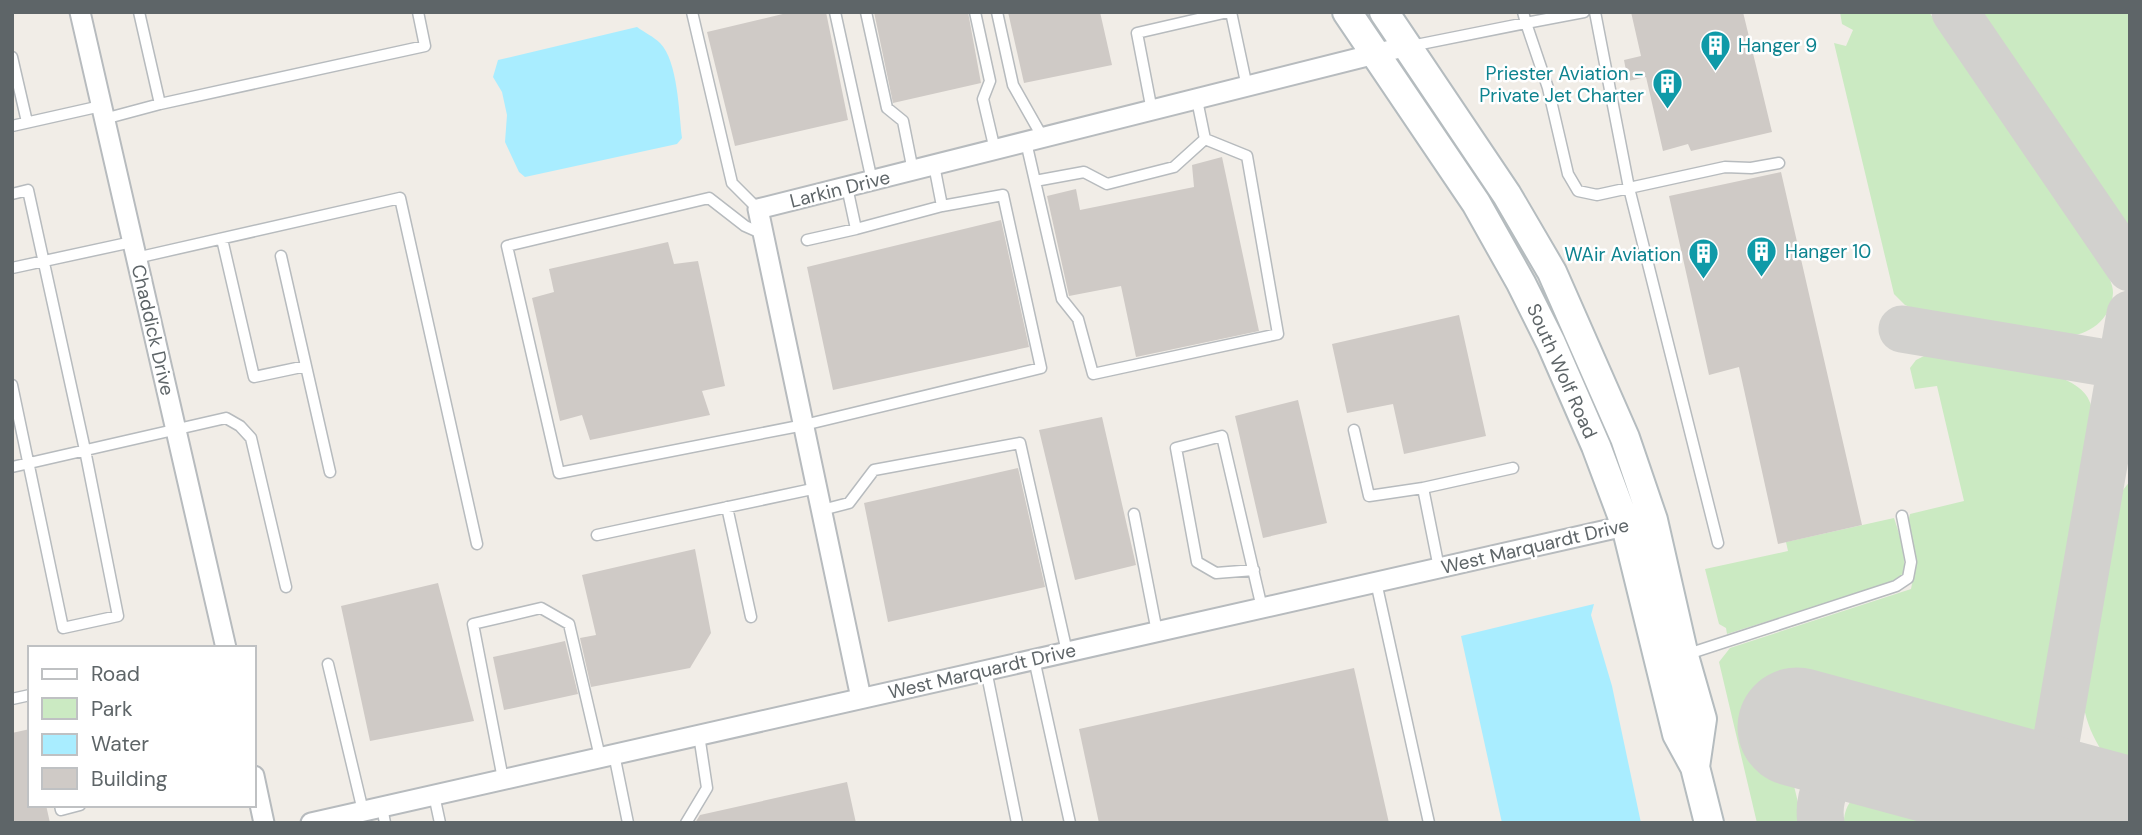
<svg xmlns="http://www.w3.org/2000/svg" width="2142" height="835" font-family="'DM Sans',sans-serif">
<rect width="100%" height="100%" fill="#f1ede7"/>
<path fill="#cbeac2" d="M1840,12h89l174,254c4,8 10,17 10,27 -2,28 -26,44 -51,43l-145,-26 -12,-5 -11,-11 -60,-251 12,3 7,-16 -11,-6z
M1977,12h153v223z
M1926,355l133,22c26,11 34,20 35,49l-54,321 -8,7 -11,3 -218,-57 -16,57 16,66h-46l-38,-161 11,-14 181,-59c3,-13 4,-26 3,-41 -1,-11 -8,-23 -4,-34l54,-13 -27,-115 -22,3 -5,-21 6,-8z
M2130,481v296c-37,-22 -51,-67 -49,-107l29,-163z
M1894,518c6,18 15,43 7,61l-174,55 -1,-6 -7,-4 -14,-55 83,-18 -2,-9z
M1876,784l14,1 127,34 1,4h-174c0,-21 14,-32 32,-39z"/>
<path fill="#a9edff" d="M637,27c7,5 17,10 23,16 18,18 19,70 22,95l-5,6 -152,33 -6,-5 -14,-30 2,-27 -5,-23 -9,-15 5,-17z
M1594,604l-3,11 21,71 29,137h-139l-41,-187z"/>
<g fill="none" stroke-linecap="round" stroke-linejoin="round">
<path stroke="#d2d1ce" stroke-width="47" d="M1955,12l175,256
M1902,329l228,38
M1821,823c-4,-25 7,-54 33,-63 12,-4 42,-2 56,-2
M2042,823l88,-509
M2055,823l16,-9 26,-6c-21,-21 -35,-33 -42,-63"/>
<path stroke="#d2d1ce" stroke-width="119" d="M1797,727l333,90"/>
</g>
<path fill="#cfcac6" d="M791,12h35l22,108 -113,26 -28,-114z
M874,12h94l13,71 -88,20z
M1008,12h92l12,53 -88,18z
M1631,12h112l29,120 -81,19 -3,-7 -25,7 -17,-74 -18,4 -4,-21 17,-4z
M1222,157l37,174 -123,26 -15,-71 -52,10 -22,-100 29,-7 4,21 114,-23 -2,-22z
M1781,172l81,353 -84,19 -39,-177 -30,8 -40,-179z
M1001,220l28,127 -196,43 -26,-123z
M668,242l6,22 24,-3 27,125 -23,5 8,24 -120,25 -8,-25 -22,6 -28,-123 22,-6 -5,-23z
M1459,315l27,121 -82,18 -11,-50 -46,9 -15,-69z
M1298,400l29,123 -64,15 -28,-122z
M1102,417l34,148 -61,15 -36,-150z
M1018,468l27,119 -157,35 -24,-119z
M695,549l16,84 -21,35 -99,19 -11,-49 16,-3 -14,-60z
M438,583l36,138 -104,20 -29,-135z
M565,641l13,53 -74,16 -11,-53z
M1354,668l35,155h-290l-20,-94z
M30,729v76h16l4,18h-38v-90z
M847,782l9,41h-161l5,-8z"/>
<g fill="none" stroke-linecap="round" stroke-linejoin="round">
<defs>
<path id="service" d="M139,12l21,92 265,-58 -7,-34
M692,12l40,171 26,26
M835,12l37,169
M866,12l21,96 16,13 10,50
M975,12l15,69 -7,18 12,51
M997,12l16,73 30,53
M1231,12l16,75
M1584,12l-58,11 22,65 20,86 10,17 19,4 128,-28 26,1 28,-5
M1595,12l34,176 89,355
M1411,46l115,-23 -3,-11
M12,57l15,65
M1152,111l-15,-78 91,-21
M104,119l56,-15
M12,126l89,-20
M1026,142l36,157 16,20 15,55 185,-40 -31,-178 -42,-17 -8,-39
M1035,181l49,-9 23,12 67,-17 31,-28
M847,187l9,42 86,-23
M12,194l16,-4 57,260 33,166 -55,12 -51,-243
M763,234l-18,-8 -36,-28 -202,48 52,227 245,-48 237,-57 -38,-173 -61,11 -8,-41
M222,239l32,138 52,-11 -25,-110
M807,240l49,-11
M136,258l264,-60 77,346
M12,268l120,-26
M306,366l24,106
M1354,430l15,66 54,-8
M12,467l214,-49 14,8 11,12 35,149
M727,507l24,110
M822,510l27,-7 25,-33 146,-27 47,209
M1134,514l23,118
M597,535l220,-47
M1439,568l-16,-80 90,-20
M1254,570l-38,3 -19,-11 -21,-114 46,-12 40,172
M1376,582l53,241
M1685,655l211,-69 12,-8 3,-16 -9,-46
M1034,659l36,164
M328,664l35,147
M986,670l31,153
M12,699l18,-4
M614,754l14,69
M503,779l-30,-155 68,-16 28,16 31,133
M434,795l6,28
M60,805l1,5 19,-5
M382,807l3,16
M686,823l21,-35 -8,-53"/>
<path id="minor" d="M80,12l146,636
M861,698l-103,-489 649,-163
M254,776l10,47
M311,823l1327,-300"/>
<path id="secondary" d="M1347,12l129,191 45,80 30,60 45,103 30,80 51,208 18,33 14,56
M1384,12l123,183 45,77 73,166 28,82 31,136 18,63 -7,48"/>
</defs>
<use href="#service" stroke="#b7bbbe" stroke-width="13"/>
<use href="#minor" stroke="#b7bbbe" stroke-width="23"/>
<use href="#secondary" stroke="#b5bcbf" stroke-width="32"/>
<use href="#service" stroke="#fff" stroke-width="10"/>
<use href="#minor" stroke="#fff" stroke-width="19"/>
<use href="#secondary" stroke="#fff" stroke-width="28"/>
</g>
<defs>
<symbol id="building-pin" viewBox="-11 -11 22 30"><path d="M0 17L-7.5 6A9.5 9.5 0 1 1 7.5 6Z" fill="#0f9aa8" stroke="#fff"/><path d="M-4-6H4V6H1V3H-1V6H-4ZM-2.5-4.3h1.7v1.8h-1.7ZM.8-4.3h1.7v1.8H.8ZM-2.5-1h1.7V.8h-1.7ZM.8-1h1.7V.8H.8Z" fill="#fff"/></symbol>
</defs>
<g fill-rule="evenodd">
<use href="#building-pin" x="1698" y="28" width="35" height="47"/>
<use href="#building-pin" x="1650" y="66" width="35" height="47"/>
<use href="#building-pin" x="1744" y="234" width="35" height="47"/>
<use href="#building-pin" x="1686" y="236" width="35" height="47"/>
</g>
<g text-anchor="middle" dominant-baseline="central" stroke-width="5" stroke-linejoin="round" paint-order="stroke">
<g font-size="19" fill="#0d838f" stroke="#fff" text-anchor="start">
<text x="1738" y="45">Hanger 9</text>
<text x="1644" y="73" text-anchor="end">Priester Aviation -<tspan x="1644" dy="22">Private Jet Charter</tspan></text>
<text x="1785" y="251">Hanger 10</text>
<text x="1681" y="254" text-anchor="end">WAir Aviation</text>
</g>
<g font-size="19" fill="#5e6568" stroke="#fff">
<text transform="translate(840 189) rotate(-14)">Larkin Drive</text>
<text transform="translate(153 330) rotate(77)">Chaddick Drive</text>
<text transform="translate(1562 371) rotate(66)">South Wolf Road</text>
<text transform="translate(1535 546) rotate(-13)">West Marquardt Drive</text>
<text transform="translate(982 671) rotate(-13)">West Marquardt Drive</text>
</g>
</g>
<rect width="2142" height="835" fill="none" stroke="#5e6568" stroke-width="28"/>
<rect x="28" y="646" width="228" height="161" fill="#ffffff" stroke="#bfc1c3" stroke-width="2"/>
<rect x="42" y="669" width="35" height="10" fill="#ffffff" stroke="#bfc1c3" stroke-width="2"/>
<text x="91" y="681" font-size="21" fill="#5e6568">Road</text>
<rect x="42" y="698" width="35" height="21" fill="#cbeac2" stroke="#bfc1c3" stroke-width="2"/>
<text x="91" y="716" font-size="21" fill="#5e6568">Park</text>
<rect x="42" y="734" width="35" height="21" fill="#a9edff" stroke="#bfc1c3" stroke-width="2"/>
<text x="91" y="751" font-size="21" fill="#5e6568">Water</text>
<rect x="42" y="768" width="35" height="21" fill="#cfcac6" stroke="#bfc1c3" stroke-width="2"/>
<text x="91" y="786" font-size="21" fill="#5e6568">Building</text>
</svg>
